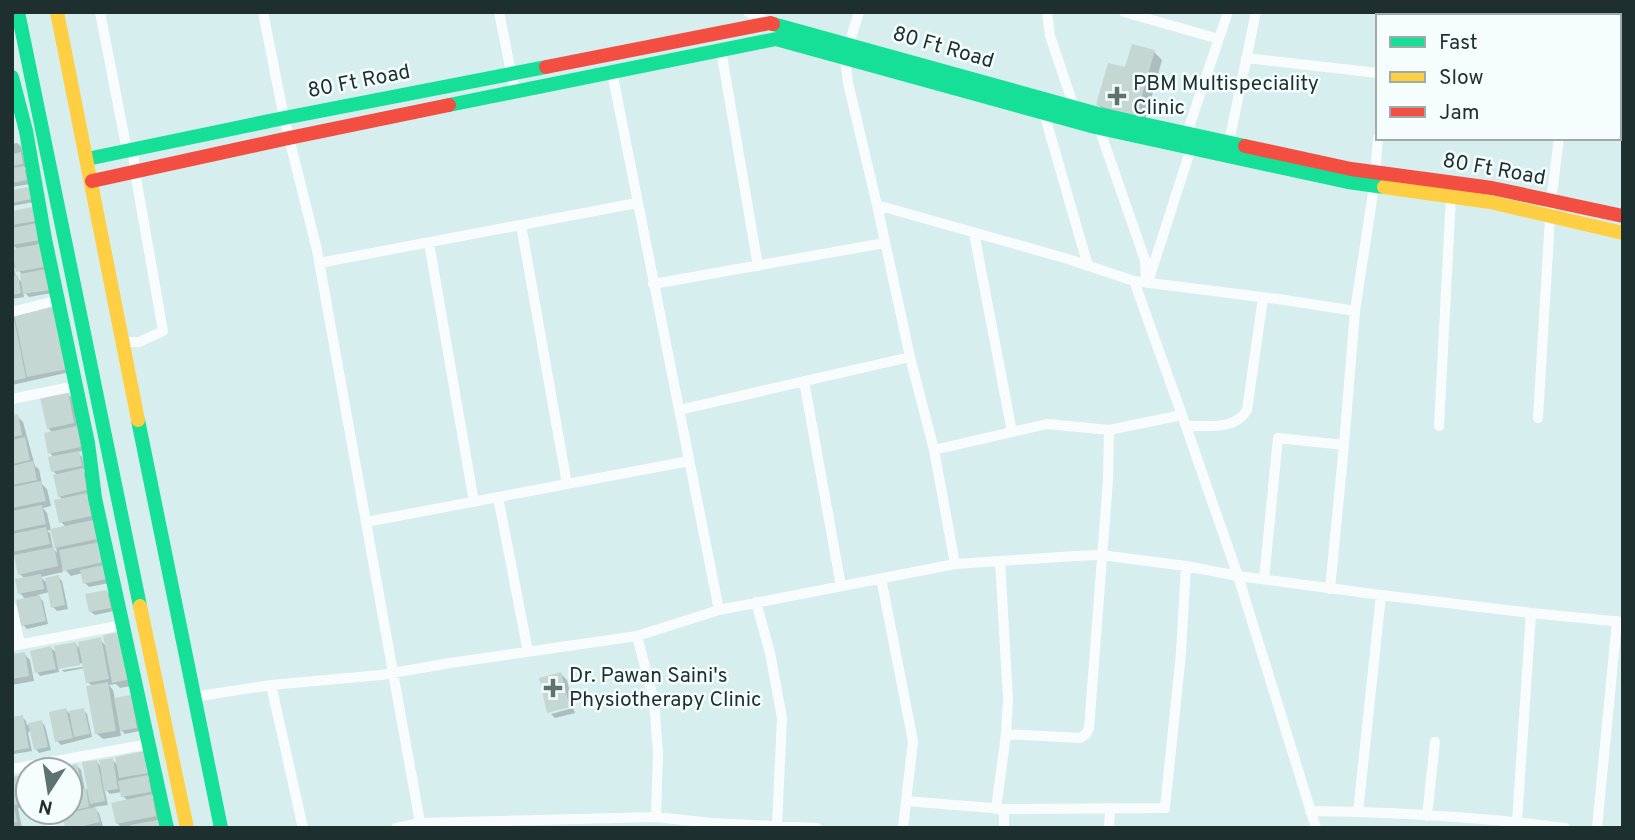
<svg xmlns="http://www.w3.org/2000/svg" width="1635" height="840" font-family="Overpass,sans-serif">
<rect width="100%" height="100%" fill="#d6eeed"/>
<path fill="#0003" fill-rule="evenodd" d="M1154,52l8,8 -18,64 -38,-11 -8,-8 28,-35z
M17,143l4,3 5,21 -3,1 4,3 3,13 -18,3v-43z
M29,189l5,13 -22,4v-14z
M33,209l10,34 -6,1 6,6 9,43 -23,4 -6,-6 1,6 -12,2v-48l6,-1 -6,-6v-32zM14,267l8,7 1,9 -7,-6z
M54,307l16,65 -58,13v-69z
M67,393l6,6 6,30 -2,1 3,2 4,19 -7,1 5,5 2,12 -2,1 4,4 4,20 -4,1 7,6 16,82 -20,4 -4,-4 -2,-10 -12,3 -9,-10 1,6 -22,5 7,7 10,-7 4,4 6,28 -11,2 -4,-4 -3,-15 -13,3 6,6 5,23 -21,5 -4,-4 3,-25 -6,-7 5,-14 -5,-5 -4,-18 -4,-4v-135l5,-1 6,6 12,44 4,3 3,15 5,5 4,17 -8,2 4,5 4,17 -4,1 3,2 3,15 4,5 -4,-23 13,-3 -5,-5 2,-22 -4,-4 -2,-21 -4,-4 1,-13 -4,-5 3,-20 -5,-5z
M107,592l4,3 3,16 -19,4 -4,-3z
M100,639l37,46 -17,3 -4,-4 -7,1 4,5 2,9 16,-2 3,3 6,31 -15,3 -5,-5 1,7 -18,3 -7,-6 -4,-47 -4,-4 -3,-14 -21,4 -2,-2 27,-4v-4l-29,5v2l-2,-3 1,6 -19,4 -3,-4 14,-24 7,6 17,-10 7,6z
M24,654l6,6 4,21 -22,4v-29z
M561,674l6,6 6,25 -23,5v3l-1,-1z
M573,708l2,5 -20,5 -4,-4z
M66,710l3,3 14,-3 4,4 5,23 -31,8 -4,-4z
M22,717l4,4 1,4 15,-3 3,4 6,24 -12,3 -3,-4 -5,-18 -3,1 4,19 -18,3 -2,-1v-34z
M144,753l7,23 -4,1 4,4 3,14 -3,1 6,6 4,19 -3,1 6,6h-42l-5,-5 11,-22 -5,-5 -1,-4 -12,2 -6,-6 4,17 -14,2 5,6 4,13 -9,2h-27l-4,-12 -4,-4h11v-42h-11l18,-4 4,4 4,20 4,-1 7,-28 6,7 10,-8 6,5z
M28,775v31l-10,2 4,20h-10v-49z"/>
<path fill="#c5d7d3" d="M1132,44l23,6 -19,66 -40,-11 12,-42 17,4z
M21,152l2,12 -11,2v-12z
M24,166l3,14 -15,3v-15z
M30,187l2,12 -20,4v-13z
M33,207l3,14 -24,4v-14z
M37,223l3,17 -28,5v-17z
M40,244l4,23 -28,5 -4,-23z
M46,269l4,21 -27,4 -3,-20z
M18,275l3,18 -9,2v-19z
M55,305l13,64 -41,8 -13,-63z
M12,319h2l12,59 -14,3z
M68,391l6,32 -27,6 -7,-32z
M18,414l4,21 -10,2v-22z
M77,426l4,21 -33,7 -4,-21z
M25,437l5,23 -18,4v-24z
M79,451l3,15 -31,6 -3,-15z
M33,461l4,19 -25,5v-19z
M83,468l4,22 -29,7 -5,-22z
M41,481l5,20 -34,7v-21z
M87,493l5,23 -33,7 -5,-23z
M42,505l4,19 -34,7v-20z
M93,520l4,19 -42,9 -5,-19z
M46,527l4,17 -38,8v-18z
M100,542l4,20 -41,9 -4,-21z
M54,547l4,19 -40,9 -4,-20z
M103,565l3,14 -23,5 -3,-14z
M41,574l3,15 -26,5 -3,-15z
M59,575l6,30 -14,3 -6,-30z
M107,590l4,18 -22,4 -4,-18z
M40,595l6,26 -25,5 -5,-26z
M122,632l9,47 -19,4 -9,-48z
M101,637l8,42 -23,4 -8,-41z
M76,642l4,23 -22,4 -4,-23z
M51,646l5,23 -21,4 -5,-22z
M25,652l4,24 -17,3v-25z
M561,672l9,35 -23,6 -8,-35z
M108,682l8,49 -21,3 -9,-48z
M131,695l6,33 -17,3 -6,-33z
M66,708l7,30 -18,4 -6,-30z
M84,708l6,26 -16,3 -5,-26z
M23,715l6,33 -17,3v-34z
M42,720l6,27 -14,3 -6,-27z
M144,751l4,22 -29,5 -4,-21z
M113,758l5,31 -14,2 -5,-31z
M97,760l8,41 -15,3 -8,-42z
M77,764l5,21 -12,3v-18l-14,-1z
M28,774v28l-14,3 3,17 -5,1v-46z
M148,775l3,17 -30,5 -3,-16z
M86,788l3,19 -19,4v-20z
M152,794l4,22 -40,8 -5,-21z
M96,807l4,15 -25,6h-10l-3,-14z
M158,820l2,8h-29l-1,-3z"/>
<g fill="none" stroke-linecap="round" stroke-linejoin="round">
<path stroke="#f9fcfc" stroke-width="10" d="M100,12l27,139
M263,12l21,106 33,132 104,578
M499,12l16,80
M748,12l22,11
M859,12l-14,46 3,25 29,122 33,152 24,93 21,114
M1047,12l3,24 24,71
M1124,12l95,27
M1434,12l14,4
M1391,16l1,-4
M1505,16l1,-4
M1583,16l1,-4
M721,50l37,216
M1619,53l4,1
M1246,58l132,15
M612,72l107,538
M1044,113l44,153
M1099,128l46,132 1,23
M1187,133l41,-121
M1229,142l27,-130
M877,205l191,54 66,22 151,19 70,11
M521,225l46,259
M974,233l38,199
M429,243l45,259
M319,263l318,-60
M1149,279l42,-131
M1134,281l48,134 56,161 78,252
M653,284l232,-41
M12,312l46,-12
M129,342h10l24,-11 -28,-159 -2,-22
M804,381l37,205
M12,399l64,-13
M679,410l231,-53
M1538,418l13,-217 8,-63
M1186,426c21,-1 49,5 61,-16l16,-112
M1439,426l12,-230
M934,450l113,-26 62,6 73,-15
M498,497l30,155
M366,522l323,-61
M881,578l32,163 -10,87
M1264,579l14,-141 66,7
M1330,589l14,-144 11,-134 19,-125 4,-48
M756,602l14,51 12,65 -5,108
M12,608l8,36
M637,636l17,65 4,52 -2,64
M12,646l111,-21
M271,685l32,143
M193,697l78,-12 110,-10 69,-12 187,-27 82,-26 236,-46 120,-8 26,-1 85,11 52,10 143,19 150,18 92,9
M1006,734l74,4 6,-4 3,-6 19,-248 1,-50
M12,769l137,-25
M906,801l98,8v19
M996,809l10,-75 2,-35 -8,-138
M1004,809l161,-1 16,-155 5,-87
M1310,811c84,1 172,6 255,17
M49,812l3,16
M1358,812l23,-217
M1427,816l8,-74
M1517,822l14,-209
M396,828l24,-5 236,-6 55,6 106,5
M1109,828l1,-20
M1597,828l20,-207"/>
<path stroke="#16e098" stroke-width="14" d="M18,12l122,594
M773,24l325,90 147,32
M12,77l14,54 19,108 43,204 7,55 72,330
M449,105l327,-66 319,88 253,55 36,5
M87,159l197,-41 262,-51
M138,420l83,408"/>
<path stroke="#ffcf43" stroke-width="14" d="M57,12l81,408
M1384,187l106,15 133,31
M140,606l47,222"/>
<path stroke="#f24e42" stroke-width="14" d="M546,67l224,-44 3,1
M1245,146l106,23 141,19 131,28
M92,181l197,-43 160,-33"/>
</g>
<g fill="#5e7272" stroke="#f5fdfd" stroke-width="2.5">
<path d="M1113.5 85.5h7v7h7v7h-7v7h-7v-7h-7v-7h7z"/>
<path d="M549.5 677.5h7v7h7v7h-7v7h-7v-7h-7v-7h7z"/>
</g>
<g text-anchor="middle" dominant-baseline="central" stroke-width="5" stroke-linejoin="round" paint-order="stroke">
<g font-size="21" fill="#1e2f2f" stroke="#f5fdfd">
<text transform="translate(943 48) rotate(16)">80 Ft Road</text>
<text transform="translate(359 82) rotate(-11)">80 Ft Road</text>
<text transform="translate(1494 170) rotate(10)">80 Ft Road</text>
</g>
<g font-size="21" fill="#1e2f2f" stroke="#f5fdfd" text-anchor="start">
<text x="1133" y="84">PBM Multispeciality<tspan x="1133" dy="24">Clinic</tspan></text>
<text x="569" y="676">Dr. Pawan Saini's<tspan x="569" dy="24">Physiotherapy Clinic</tspan></text>
</g>
</g>
<rect width="1635" height="840" fill="none" stroke="#1e2f2f" stroke-width="28"/>
<rect x="1376" y="14" width="245" height="126" fill="#f5fdfd" stroke="#9fabab" stroke-width="2"/>
<rect x="1390" y="37" width="35" height="10" fill="#16e098" stroke="#9fabab" stroke-width="2"/>
<text x="1439" y="49" font-size="21" fill="#1e2f2f">Fast</text>
<rect x="1390" y="72" width="35" height="10" fill="#ffcf43" stroke="#9fabab" stroke-width="2"/>
<text x="1439" y="84" font-size="21" fill="#1e2f2f">Slow</text>
<rect x="1390" y="107" width="35" height="10" fill="#f24e42" stroke="#9fabab" stroke-width="2"/>
<text x="1439" y="119" font-size="21" fill="#1e2f2f">Jam</text>
<g transform="translate(49 791) rotate(192)"><circle r="33" fill="#f5fdfd" stroke="#9fabab" stroke-width="2"/>
<path d="M0-5L12 26L0 18L-12 26Z" fill="#5e7272"/>
<text y="-10" font-size="19" font-weight="bold" text-anchor="middle" fill="#1e2f2f">N</text>
</g>
</svg>
